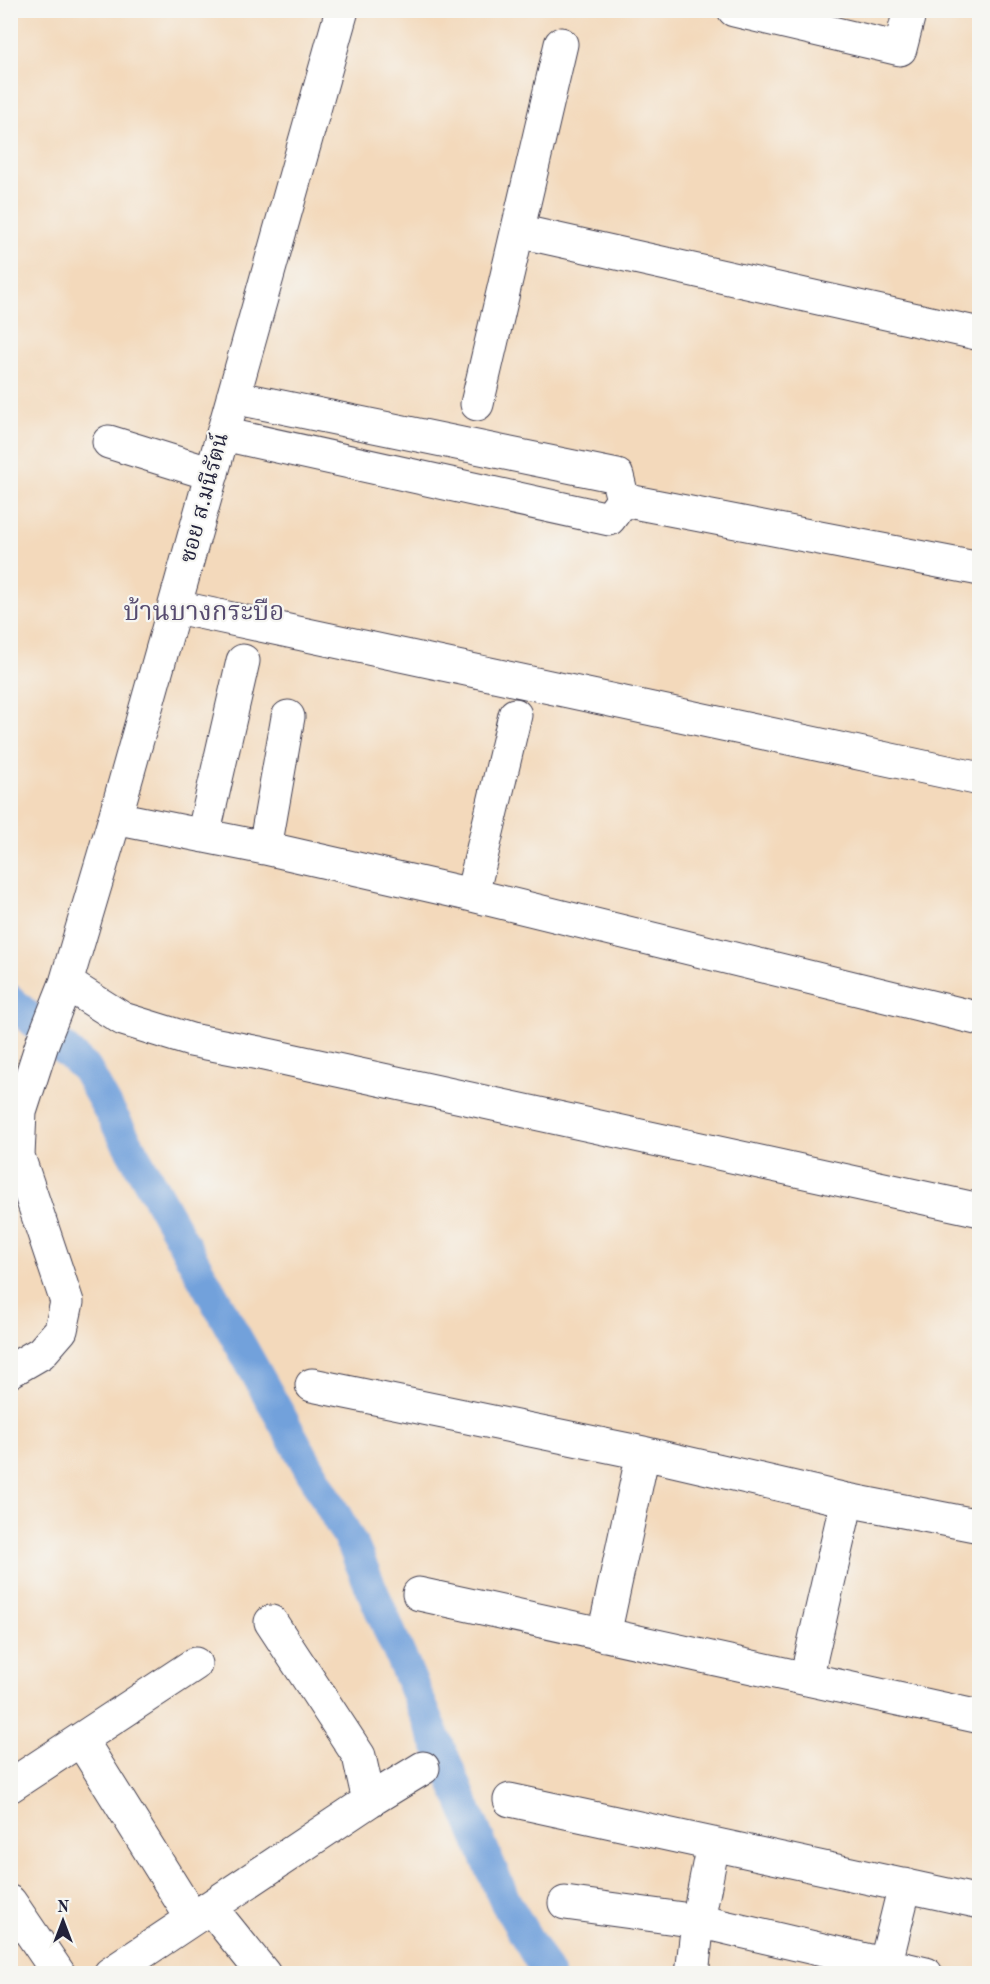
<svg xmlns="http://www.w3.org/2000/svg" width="990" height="1984" font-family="'Old Standard TT','Noto Serif Thai',serif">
<rect width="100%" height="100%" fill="#f6f6f2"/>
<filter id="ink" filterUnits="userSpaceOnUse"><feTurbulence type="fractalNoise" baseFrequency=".0167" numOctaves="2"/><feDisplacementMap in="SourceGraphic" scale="12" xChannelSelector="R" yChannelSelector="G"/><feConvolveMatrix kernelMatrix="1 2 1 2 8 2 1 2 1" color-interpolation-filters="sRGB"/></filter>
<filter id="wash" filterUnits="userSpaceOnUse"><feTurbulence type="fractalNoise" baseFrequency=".008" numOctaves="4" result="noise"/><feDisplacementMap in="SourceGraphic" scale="24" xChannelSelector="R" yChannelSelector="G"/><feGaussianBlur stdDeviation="1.35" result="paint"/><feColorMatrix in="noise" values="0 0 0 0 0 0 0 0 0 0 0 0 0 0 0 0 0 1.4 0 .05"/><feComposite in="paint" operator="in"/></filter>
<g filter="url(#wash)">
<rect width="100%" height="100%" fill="#f3d9bb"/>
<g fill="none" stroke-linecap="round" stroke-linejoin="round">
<path stroke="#72a1db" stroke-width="32" d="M10,1000l76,69 268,479 151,353 43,73"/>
</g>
</g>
<g filter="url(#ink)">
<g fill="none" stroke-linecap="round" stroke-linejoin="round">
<defs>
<path id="minor" d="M734,10l166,39 10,-39
M518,231l462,103
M477,404l84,-360
M223,434l386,85 14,-19 -6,-24 -384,-79
M109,442l103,32
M623,500l357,69
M176,607l804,172
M115,818l150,30 207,47 43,-180
M203,836l40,-175
M265,848l23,-131
M472,895l508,124
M66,983l57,36 68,21 68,13 721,157
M10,1371l31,-18 20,-23 6,-28 -49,-146 2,-44 23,-71 23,-58 49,-165 227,-808
M312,1385l331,68 204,47 133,26
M419,1594l561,123
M271,1622l88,134 10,45
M604,1635l39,-182
M806,1679l41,-179
M81,1740l111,178
M10,1786l185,-122
M510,1800l470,102
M10,1902l49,72
M565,1903l133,18 228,53
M210,1907l54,67
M110,1974l259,-173 54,-33
M692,1974l6,-53 15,-77
M883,1974l22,-89"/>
</defs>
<use href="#minor" stroke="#413d4e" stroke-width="35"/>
<use href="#minor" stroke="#fff" stroke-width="33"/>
</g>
</g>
<g text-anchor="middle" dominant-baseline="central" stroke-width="4.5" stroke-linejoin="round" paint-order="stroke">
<g font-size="22" fill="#22223b" stroke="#f6f6f2">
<text transform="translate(205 498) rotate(-75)">ซอย ส.มนีรัตน์</text>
</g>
<g font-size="26" fill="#564b6f" stroke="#f6f6f2">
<text x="204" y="613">บ้านบางกระบือ</text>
</g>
</g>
<rect width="990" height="1984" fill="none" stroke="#f6f6f2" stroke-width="36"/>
<g transform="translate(63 1921)" stroke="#f6f6f2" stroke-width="4.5" paint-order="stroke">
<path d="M0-4.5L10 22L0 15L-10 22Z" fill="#22223b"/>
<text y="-9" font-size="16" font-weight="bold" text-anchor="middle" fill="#22223b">N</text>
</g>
</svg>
